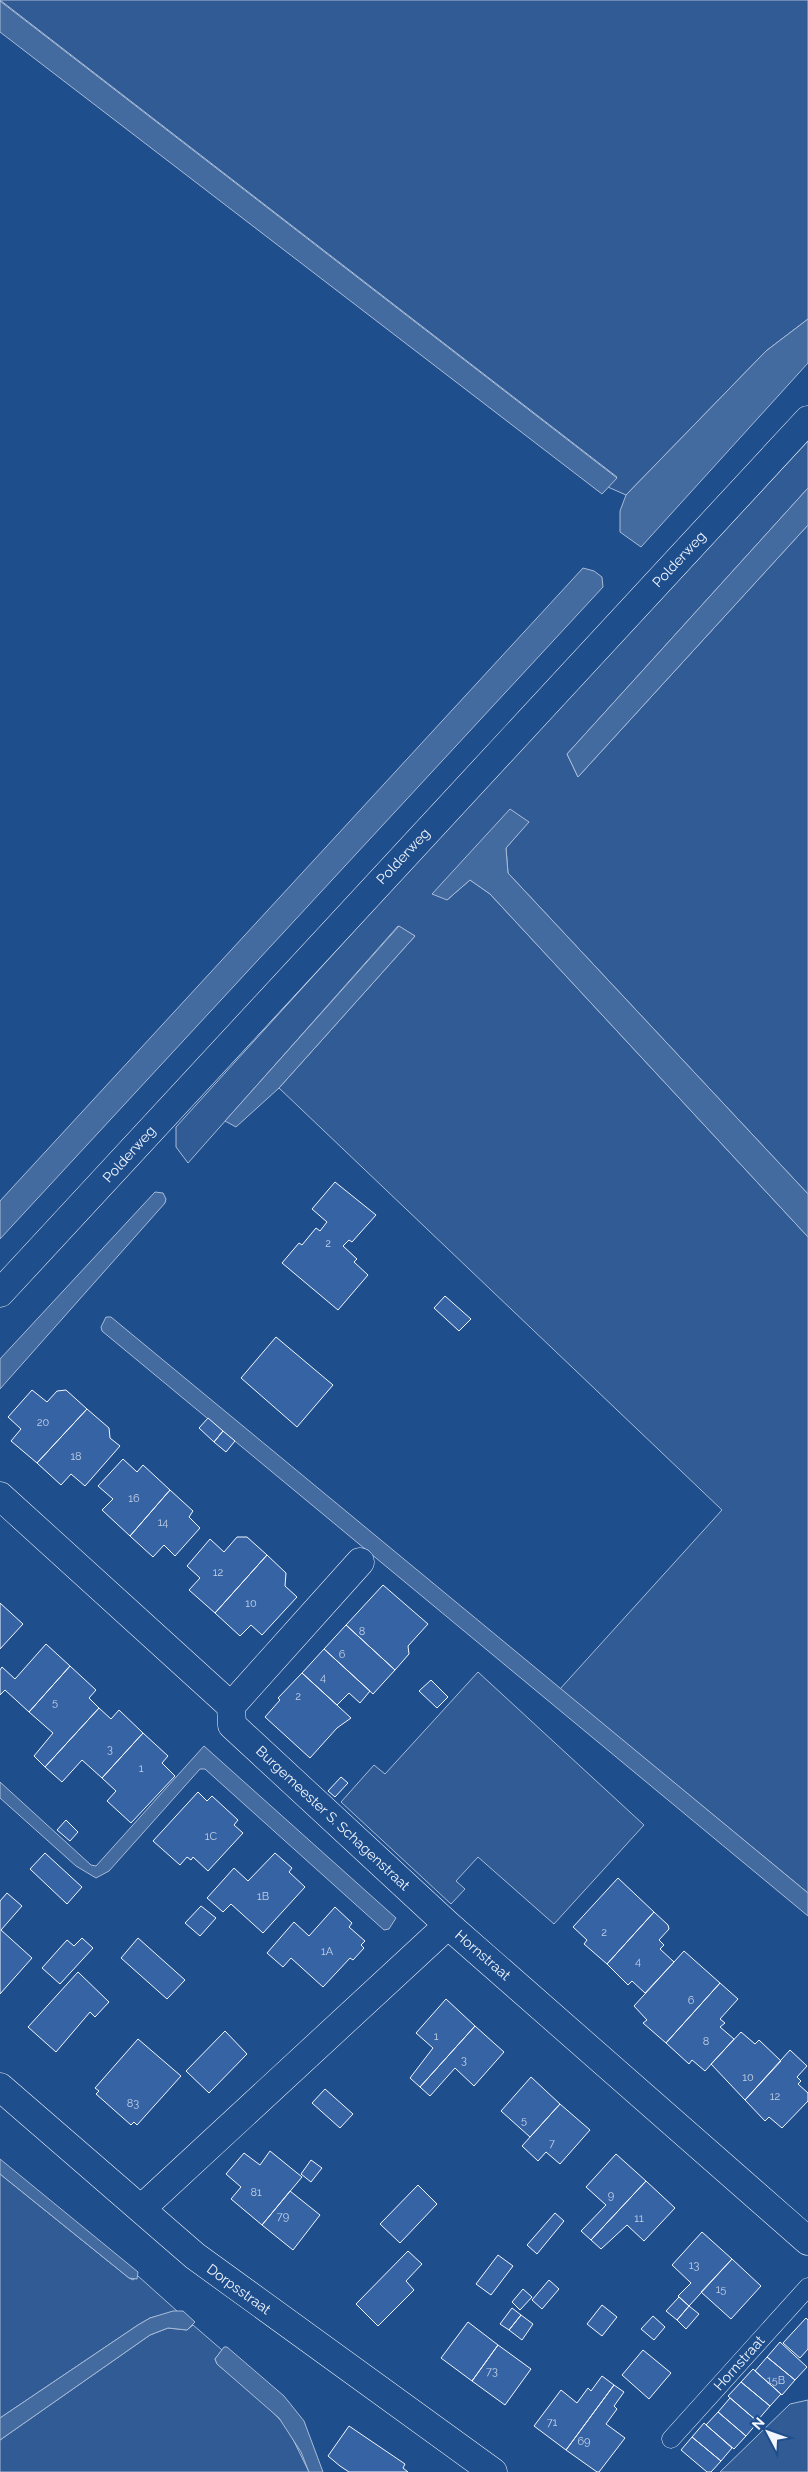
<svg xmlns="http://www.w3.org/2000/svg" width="808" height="2472" font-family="Raleway,sans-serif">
<rect width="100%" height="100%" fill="#1f4e8c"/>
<path fill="#305b95" stroke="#a8bbd7" d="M0,0h808v319l-42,32 -140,144 -18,-8 9,-10z
M808,441v47l-241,266 11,23 230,-252v669l-300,-321 -2,-25 23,-27 -82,79 23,-20 20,14 318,343v656l-248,-204 162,-179 -443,-422 136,-152 -17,-10 -210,237 -12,-16v-20l239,-263z
M478,1672l166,153 -90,99 -76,-67 -22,24 9,8 -14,15 -110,-102 33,-37 11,9z
M0,2174l129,104 4,2 5,-4 39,35 -27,7 -12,7 -138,93z
M193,2325l29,25 -7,9 2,5 48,40 22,23 22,45h-309v-32l150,-105 18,-7 19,2z
M808,2400v72h-88l70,-68z"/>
<path fill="#446ba0" stroke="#a8bbd7" d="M0,1l617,477 -15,16 -602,-462z
M808,319v44l-167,184 -21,-15v-21l6,-16 140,-144z
M808,488v37l-230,252 -11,-23z
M583,568l11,3 8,6 1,10 -603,652v-38z
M510,809l19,13 -23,26 2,25 300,321v43l-318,-343 -20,-14 -23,20 -15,-6z
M399,926l16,10 -136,152 -43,39 -11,-6z
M155,1192l8,1 3,6 -1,4 -165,186v-30z
M106,1317h5l697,576v23l-706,-585 -1,-4z
M204,1746l192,172 -7,11 -5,1 -179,-161h-5l-91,102 -13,7 -20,-12 -76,-68v-16l91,83 5,1z
M0,2159l138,113 -1,7 -8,-1 -129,-104z
M173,2311h10l12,11 -8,8 -19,-2 -18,7 -150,105v-22l138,-93 12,-7z
M224,2347h3l57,49 20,25 19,51h-14l-8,-20 -22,-34 -62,-54 -2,-5z"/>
<path fill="#3563a3" stroke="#f2f6ff" d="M335,1182l41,33 -24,27 -3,-2 -6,6 14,13 -3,3 14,13 -30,35 -56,-47 17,-20 3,2 14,-17 4,3 7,-9 -15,-13z
M445,1296l26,23 -12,12 -25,-23z
M276,1337l57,48 -36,42 -56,-49z
M32,1390l15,12 10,-11 9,-1 21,19 -50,54 -26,-22 10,-12 -13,-12z
M87,1409l22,19 1,10 10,8 -35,40 -14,-12 -10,11 -24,-22z
M208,1418l15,13 -9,11 -15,-14z
M223,1431l12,10 -9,11 -12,-10z
M123,1459l14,13 6,-7 27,25 -40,46 -28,-26 11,-11 -15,-13z
M170,1490l23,21 -4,6 11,11 -25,28 -11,-11 -11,12 -23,-21z
M237,1537h10l20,18 -52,58 -26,-23 11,-12 -13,-12 23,-27 14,13z
M267,1555l19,18 -1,13 12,11 -35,38 -11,-10 -11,11 -25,-23z
M383,1585l45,39 -20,22 1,8 -14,16 -49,-45z
M0,1603l23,21 -23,25z
M346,1625l49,45 -22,24 -49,-45z
M46,1644l24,22 -41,46 -24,-22 -5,5v-25l2,-3 13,12z
M324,1649l46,42 -10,12 -11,-10 -12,12 -35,-32z
M70,1666l26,24 -7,8 10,10 -54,59 -11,-11 19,-23 -24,-21z
M302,1673l49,45 -14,10 -27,30 -45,-41 15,-17 -2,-2z
M431,1680l17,17 -11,11 -18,-17z
M99,1708l12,11 8,-9 24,23 -41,45 -20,-18 -20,22 -17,-15z
M143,1733l25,23 -6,7 13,13 -44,47 -24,-22 9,-10 -14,-13z
M341,1777l7,6 -13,14 -7,-6z
M198,1792l9,9 5,-5 26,24 -4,5 9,8 -35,38 -15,-14 -2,3 -4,-3 -7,8 -27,-24z
M66,1820l12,12 -8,9 -13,-11z
M45,1853l37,34 -15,17 -37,-35z
M275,1853l17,15 -3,4 16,15 -42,46 -32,-29 -8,8 -16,-14 27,-30 14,13z
M618,1878l36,34 -47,52 -23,-20 3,-4 -14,-13z
M7,1893l15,13 -21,24 31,28 -32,36v-93z
M201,1906l15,12 -16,18 -15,-13z
M335,1907l17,16 -3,4 16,14 -4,4 3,3 -11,12 -3,-2 -27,29 -32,-29 -8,9 -16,-14 27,-31 15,14z
M654,1912l14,13 1,4 -10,11 5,5 -4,4 14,13 -29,31 -13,-12 -4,4 -21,-21z
M82,1938l11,10 -33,36 -18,-16 25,-28 7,6z
M138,1938l47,42 -18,19 -46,-41z
M684,1951l36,32 -54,60 -23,-20 4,-3 -13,-14z
M78,1972l31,30 -14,15 -5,-5 -34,40 -28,-25z
M720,1983l18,16 -18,20 5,4 -5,4 14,12 -29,32 -13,-11 -3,4 -23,-21z
M446,1999l29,27 -55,61 -10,-9 23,-30 -17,-15z
M475,2026l29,26 -30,34 -19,-18 -25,28 -10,-9z
M225,2031l22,23 -38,39 -23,-22z
M741,2032l14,12 4,-4 22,21 -36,39 -34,-36z
M138,2039l43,37 -44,49 -3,-3 -3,3 -35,-31 3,-3 -4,-3z
M790,2050l17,16 -10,11 4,4 -3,3 10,9v8l-26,27 -13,-11 -4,4 -20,-21z
M531,2077l29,27 -30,33 -29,-26z
M325,2089l28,25 -13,14 -28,-25z
M560,2104l30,26 -30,34 -14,-12 -8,9 -16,-15z
M270,2151l32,26 -40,48 -31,-26 10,-12 -15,-13 18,-21 16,12z
M616,2154l30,27 -55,59 -10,-9 25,-26 -20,-18z
M311,2160l11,8 -11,14 -10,-8z
M646,2181l29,27 -31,33 -17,-16 -26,24 -10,-9z
M418,2185l19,19 -37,39 -20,-19z
M290,2191l30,24 -27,35 -31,-25z
M555,2213l9,8 -27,33 -10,-9z
M702,2232l30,27 -43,47 -11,-10 13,-13 -19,-18z
M408,2251l14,13 -16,17 8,9 -36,36 -22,-22z
M498,2255l15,11 -22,29 -15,-11z
M732,2259l29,27 -30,33 -30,-27z
M549,2280l10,9 -17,20 -10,-9z
M523,2289l9,8 -12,13 -8,-8z
M679,2297l10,9 -12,14 -11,-9z
M602,2305l15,12 -15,19 -15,-12z
M689,2306l10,8 -13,15 -9,-9z
M512,2308l9,7 -12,15 -9,-6z
M521,2315l12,9 -11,16 -13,-10z
M653,2316l12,11 -11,13 -13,-11z
M806,2318l2,2v29l-8,9 -17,-15z
M468,2322l30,23 -26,36 -31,-23z
M780,2342l27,25 -12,13 -28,-23z
M498,2345l33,24 -26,36 -33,-24z
M643,2350l28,23 -22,26 -27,-24z
M767,2357l28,23 -13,15 -27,-24z
M753,2369l28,25 -11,12 -29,-24z
M602,2376l12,9 -48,65 -32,-24 27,-36 16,13 11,-15 3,3z
M741,2382l29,24 -13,15 -29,-25z
M614,2385l10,7 -10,14 3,3 -11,15 19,14 -26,34h-2l-31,-22z
M730,2398l28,24 -12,14 -28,-24z
M718,2412l28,24 -12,13 -28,-24z
M704,2423l28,25 -11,13 -29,-24z
M349,2426l56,38 -2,4 5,4h-59l-9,-6 -12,-10z
M692,2437l29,24 -10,11h-4l-26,-22z"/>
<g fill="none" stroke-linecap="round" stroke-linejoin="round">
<defs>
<path id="service" d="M671,2439l137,-152"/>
<path id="minor" d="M0,1496l231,210 1,19 216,200
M231,1706l129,-144
M142,2208l306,-283 360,316"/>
<path id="tertiary" d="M0,1293l808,-873
M0,2087l195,169 298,216"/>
</defs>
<use href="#service" stroke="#f2f6ff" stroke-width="19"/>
<use href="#minor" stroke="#f2f6ff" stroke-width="29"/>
<use href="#tertiary" stroke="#f2f6ff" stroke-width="29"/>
<use href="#service" stroke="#1f4e8c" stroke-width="18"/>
<use href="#minor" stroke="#1f4e8c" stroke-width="28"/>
<use href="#tertiary" stroke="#1f4e8c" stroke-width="28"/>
</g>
<g text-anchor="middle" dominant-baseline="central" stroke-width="4" stroke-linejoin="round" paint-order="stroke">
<g font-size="11" fill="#c3d1e8">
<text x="328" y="1243">2</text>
<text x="43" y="1422">20</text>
<text x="76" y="1456">18</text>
<text x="134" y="1498">16</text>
<text x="163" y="1522">14</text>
<text x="218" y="1572">12</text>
<text x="251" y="1603">10</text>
<text x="362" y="1631">8</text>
<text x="342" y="1654">6</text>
<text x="323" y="1677">4</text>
<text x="298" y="1696">2</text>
<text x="55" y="1702">5</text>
<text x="110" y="1749">3</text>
<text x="141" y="1768">1</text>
<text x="211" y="1836">1C</text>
<text x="263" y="1896">1B</text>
<text x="604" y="1932">2</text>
<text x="327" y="1951">1A</text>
<text x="638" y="1961">4</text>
<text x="691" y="2000">6</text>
<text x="436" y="2036">1</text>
<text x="706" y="2041">8</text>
<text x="464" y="2060">3</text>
<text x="748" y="2077">10</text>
<text x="775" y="2096">12</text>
<text x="133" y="2103">83</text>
<text x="524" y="2120">5</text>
<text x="552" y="2143">7</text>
<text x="256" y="2192">81</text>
<text x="611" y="2195">9</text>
<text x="283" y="2216">79</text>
<text x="639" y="2218">11</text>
<text x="694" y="2265">13</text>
<text x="721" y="2289">15</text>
<text x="492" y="2371">73</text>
<text x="776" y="2380">15B</text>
<text x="552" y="2422">71</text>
<text x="584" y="2441">69</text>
</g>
<g font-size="14" fill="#f2f6ff" stroke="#1f4e8c">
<text transform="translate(679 559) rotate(-47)">Polderweg</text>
<text transform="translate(403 856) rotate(-47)">Polderweg</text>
<text transform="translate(129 1154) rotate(-48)">Polderweg</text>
<text transform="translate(333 1818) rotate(43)">Burgemeester S. Schagenstraat</text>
<text transform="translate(483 1955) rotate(41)">Hornstraat</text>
<text transform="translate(239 2289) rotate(36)">Dorpsstraat</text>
<text transform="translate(739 2363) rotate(-48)">Hornstraat</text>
</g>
</g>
<g transform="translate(768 2432) rotate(311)" stroke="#1f4e8c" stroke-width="4" paint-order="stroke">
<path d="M0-4L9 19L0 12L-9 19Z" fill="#f2f6ff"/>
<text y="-8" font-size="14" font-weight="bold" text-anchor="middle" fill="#f2f6ff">N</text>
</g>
</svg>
